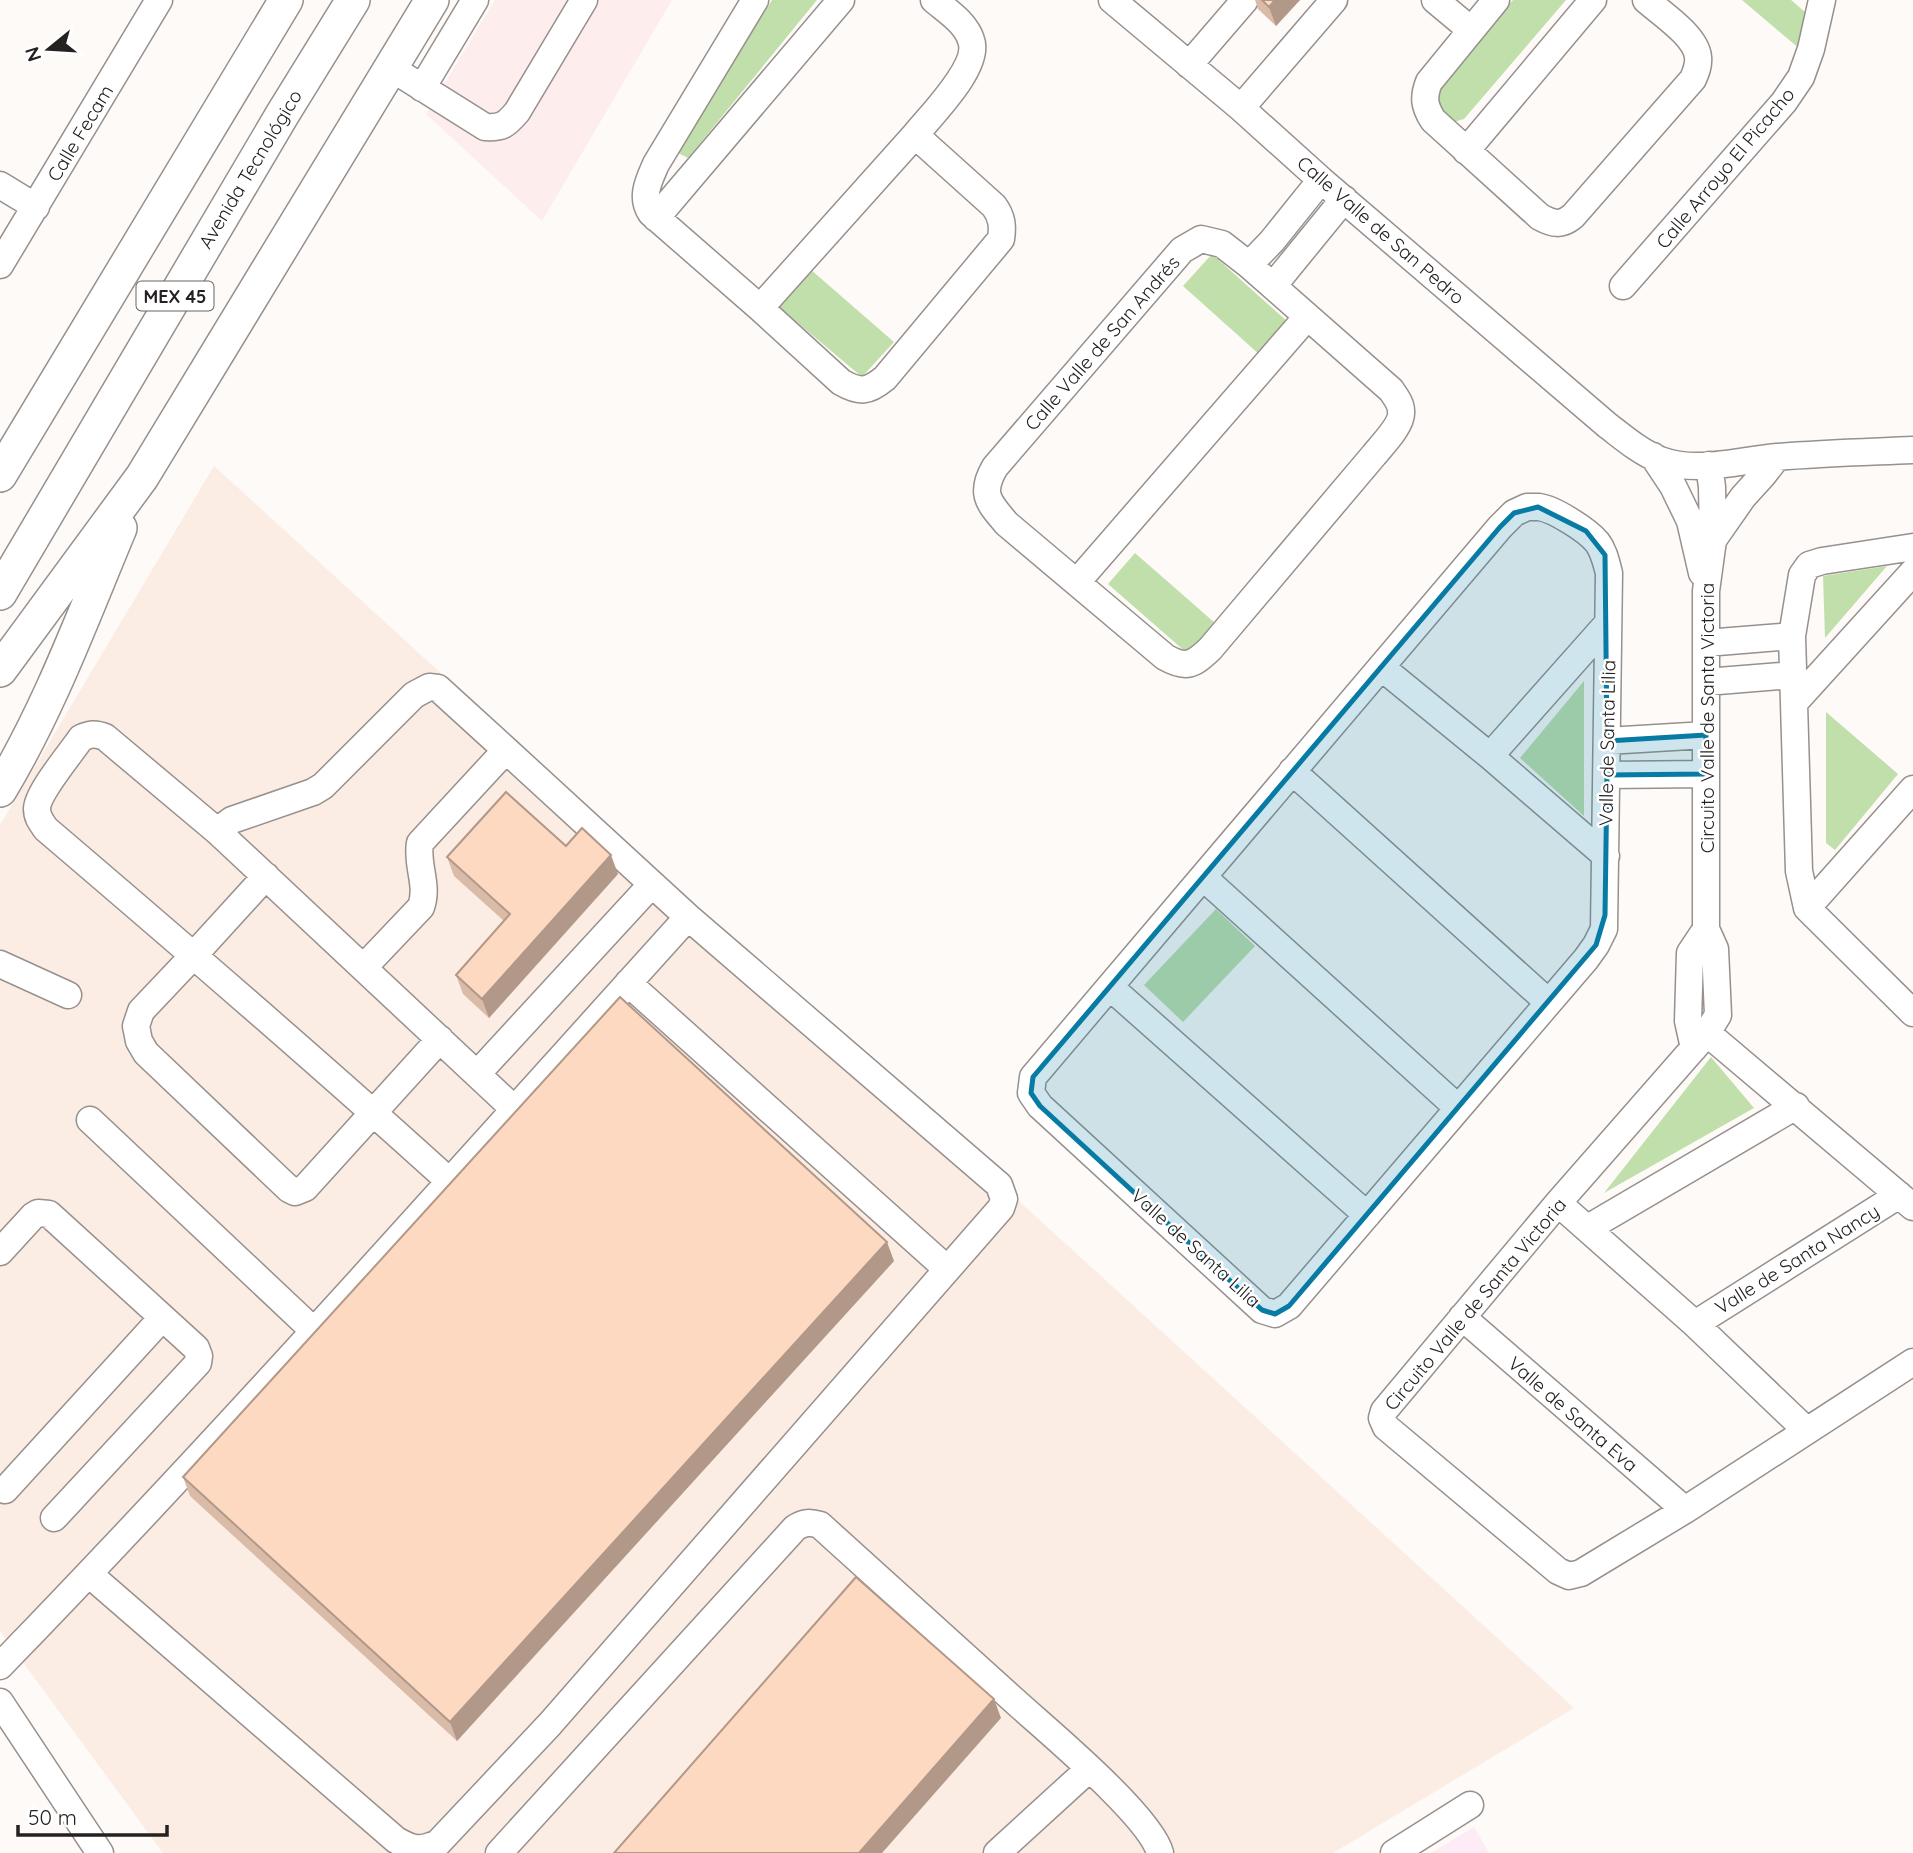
<svg xmlns="http://www.w3.org/2000/svg" width="1913" height="1853" font-family="Quicksand,sans-serif">
<rect width="100%" height="100%" fill="#fefaf8"/>
<path fill="#fdedec" d="M495,0h177l-130,221 -116,-107z"/>
<path fill="#fbece4" d="M214,466l1360,1242 -241,145h-1170l-163,-222v-806z"/>
<path fill="#fdebf6" d="M1474,1827l15,26h-58z"/>
<path fill="#c0dfab" d="M772,0h45l-129,158 -12,-6z
M1513,0h53l-102,119 -10,3 -20,-17v-11z
M1742,0h49l35,30 -25,20z
M1212,254l77,69 -29,32 -77,-69z
M810,269l84,73 -32,35 -83,-70z
M1135,553l80,70 -27,31 -80,-70z
M1887,566l-62,72 -2,-62z
M1584,681v135l-64,-58z
M1826,712l72,62 -63,76 -9,-7z
M1216,909l39,37 -72,76 -39,-37z
M1711,1057l43,51 -150,85z"/>
<g fill="none" stroke-linecap="round" stroke-linejoin="round">
<defs>
<path id="minor" d="M755,0l-99,164c-7,16 -16,33 -5,49l109,95 81,74c19,11 27,10 44,-4l116,-139c2,-13 1,-22 -7,-33l-79,-71c16,-20 66,-69 56,-95 -5,-17 -24,-29 -37,-40
M1112,0l129,108 80,72 286,245c17,13 33,27 53,35 38,14 80,0 118,-3 45,-4 90,-5 135,-7
M1435,0l36,30
M1496,0l-67,82c-6,15 -5,24 4,38l107,97c13,7 21,9 33,-1l120,-137c3,-7 6,-14 5,-22 -2,-21 -36,-43 -52,-57
M1189,65l56,-65
M391,68l94,59c17,1 21,-2 32,-15l67,-112
M422,88l53,-88
M1241,108l93,-108
M1466,151l127,-151
M0,185l36,22
M656,218l185,-218
M1201,239l21,5 27,21 142,125c4,6 10,13 10,21 2,13 -19,34 -27,44l-164,194c-17,16 -24,20 -45,8l-158,-133c-18,-21 -28,-30 -12,-57l187,-217z
M0,265l159,-265
M1249,265l23,-24 49,-61
M1273,286l71,-87
M1623,286l161,-184 17,-25 10,-28 11,-49
M760,308l155,-173
M1653,456l20,30 17,35 12,52
M1709,465l3,22 1,53 -7,51v338l9,20 3,66 -11,18 -149,170 -174,208 -2,7 4,9 172,144 11,5 12,-3 104,-63 228,-148
M1527,507c1,0 11,0 12,0 15,2 48,23 58,35 7,9 9,20 12,31l-5,356 -8,16 -10,14 -297,347 -14,8 -13,-4 -222,-204 -9,-13 2,-16 467,-550 14,-14z
M1713,540l30,-43 20,-22 14,-18
M1913,547l-91,14 -13,4 -7,10 -10,61 7,235 8,37 106,105
M1077,582l230,-265
M1706,643l86,-7
M1381,667l109,89 116,100
M1706,682l87,-7
M1794,703l119,-131
M1607,741l99,-6
M1490,756l118,-133
M1292,771l256,231
M1607,775l99,-1
M217,831l15,-11 81,-28 10,-6 91,-91 15,-8 9,1 68,62
M266,876l-72,79 -53,56 -5,15 3,15 7,12 143,136 6,3 10,-4 135,-149
M1203,877l255,231
M1807,908l106,-119
M0,964l68,31
M628,983l319,286
M1110,987l257,228
M1707,1033l206,174
M1694,1048l-6,-27 2,-68 16,-24
M477,1074l175,-190
M90,1120l224,211
M449,1181c-132,-120 -267,-236 -403,-352 -4,-6 -9,-11 -9,-20 0,-16 34,-56 44,-71 9,-4 14,-5 24,-1l112,94 297,278
M1558,1203l137,121 111,106
M1588,1228l208,-122
M0,1252l33,-36 5,-3 11,1 147,134 3,8 -1,7 -144,155
M1462,1317l223,193
M1695,1324l204,-129
M5,1490l157,-172
M89,1574l307,266c18,10 23,11 42,3l112,-119 451,-516 3,-9 -5,-14 -311,-268 -182,-167 -86,93c-4,22 9,42 1,64l-57,60
M0,1666c236,-243 461,-498 688,-749
M0,1702l100,151
M499,1853l296,-325c9,-6 15,-6 25,-3 66,59 132,119 198,179 31,28 133,113 142,149
M997,1853l92,-84
M1394,1853l76,-48"/>
<path id="major" d="M0,475l286,-475
M0,593l282,-478 71,-115
M0,670l142,-193 290,-477
M0,790c50,-83 83,-174 120,-262"/>
</defs>
<use href="#minor" stroke="#97908c" stroke-width="29"/>
<use href="#major" stroke="#97908c" stroke-width="36"/>
<use href="#minor" stroke="#fff" stroke-width="26"/>
<use href="#major" stroke="#fff" stroke-width="33"/>
</g>
<path fill="#dabba7" d="M1255,0h45l-24,26 -18,-17z
M566,846l52,28 -129,144 -26,-24 -7,-19 48,-54 -50,-45 -7,-19z
M894,1261l-437,480 -267,-245 -7,-19z"/>
<path fill="#b19888" d="M1275,0h25l-24,26 -7,-19z
M611,855l7,19 -129,144 -7,-19z
M887,1242l7,19 -437,480 -7,-19z
M994,1699l7,19 -119,135h-23z"/>
<path fill="#fdd9c2" stroke="#b19888" stroke-width="2" d="M1262,0h13l-6,7z
M506,792l60,54 16,-18 29,27 -129,144 -26,-24 54,-61 -63,-57z
M620,997l267,245 -437,480 -267,-245z
M856,1577l138,122 -135,154h-245z"/>
<path fill="#087ba4" fill-opacity="0.2" stroke="#087ba4" stroke-width="5" stroke-linejoin="round" d="M1538,507l48,24 19,24 2,186 99,-6v39l-99,1 -2,140 -9,30 -307,361 -14,8 -13,-4 -222,-204 -9,-13 2,-16 467,-550 14,-14z"/>
<g text-anchor="middle" dominant-baseline="central" stroke-width="5" stroke-linejoin="round" paint-order="stroke">
<rect fill="#fff" stroke="#666463" stroke-width="2" x="136.5" y="281.5" width="77" height="29" rx="5"/>
<g font-size="18" font-weight="bold" fill="#242120">
<text x="175" y="296">MEX 45</text>
</g>
<g font-size="19" fill="#242120" stroke="#fff">
<text transform="translate(80 133) rotate(-59)">Calle Fecam</text>
<text transform="translate(1725 168) rotate(-50)">Calle Arroyo El Picacho</text>
<text transform="translate(250 169) rotate(-59)">Avenida Tecnológico</text>
<text transform="translate(1381 230) rotate(41)">Calle Valle de San Pedro</text>
<text transform="translate(1102 343) rotate(-49)">Calle Valle de San Andrés</text>
<text transform="translate(1707 718) rotate(-90)">Circuito Valle de Santa Victoria</text>
<text transform="translate(1607 743) rotate(-89)">Valle de Santa Lilia</text>
<text transform="translate(1196 1248) rotate(42)">Valle de Santa Lilia</text>
<text transform="translate(1797 1259) rotate(-32)">Valle de Santa Nancy</text>
<text transform="translate(1475 1304) rotate(-50)">Circuito Valle de Santa Victoria</text>
<text transform="translate(1573 1414) rotate(41)">Valle de Santa Eva</text>
</g>
</g>
<g transform="translate(49 49) rotate(252)" stroke="#ffffff" stroke-width="5" paint-order="stroke">
<path d="M0-5L12 26L0 18L-12 26Z" fill="#242120"/>
<text y="-10" font-size="19" font-weight="bold" text-anchor="middle" fill="#242120">N</text>
</g>
<path d="M18 1825v10h149v-10" fill="none" stroke="#242120" stroke-width="3.5"/>
<text x="28" y="1825" font-size="21" fill="#242120" stroke="#ffffff" stroke-width="5" paint-order="stroke">50 m</text>
</svg>
